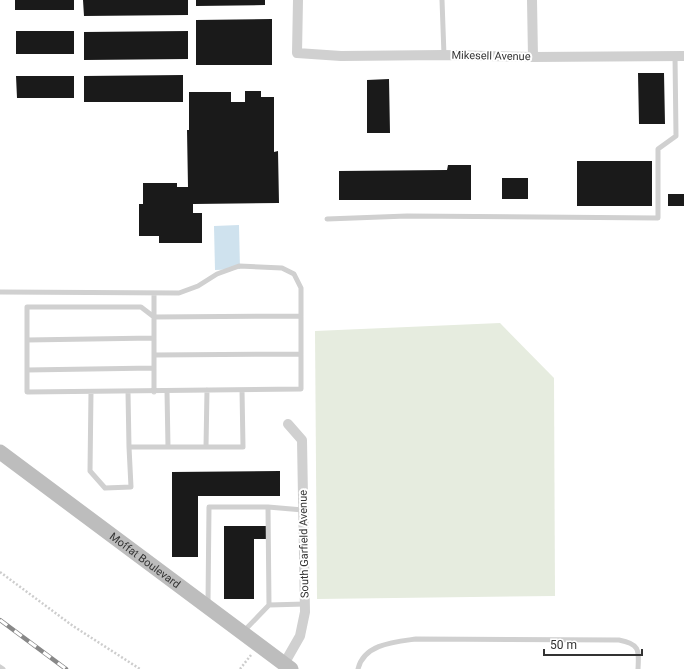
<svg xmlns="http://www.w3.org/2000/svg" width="684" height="669" font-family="Roboto,sans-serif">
<rect width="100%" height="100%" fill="#fff"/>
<path fill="#e6ecdf" d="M500,323l54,55 1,218 -238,3 -2,-268z"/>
<path fill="#cfe2ee" d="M239,225l1,44 -25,1 -1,-44z"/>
<path fill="#1a1a1a" d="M15,0h59v10h-59z
M83,0h105v15l-104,1z
M196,0h69v5l-69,1z
M272,19v46h-76v-45z
M16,31h58v23h-58z
M188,31v28l-104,1v-28z
M638,73h26l1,51h-26z
M183,75v27h-99v-26z
M16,76h58v22h-57z
M389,79l1,54h-23v-53z
M245,91h16v6h13v55l4,-1 1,52 -86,1v9h9v30h-43v-7h-20v-32h4v-21h34v4h11l-1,-57h2v-38h42v10h14z
M577,161h75v45h-75z
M448,165h23v35h-132v-29l108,-1z
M502,178h26v21h-26z
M668,194h16v12h-16z
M280,471v25h-82v61h-26v-85z
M224,526h43v13h-13v60h-30z"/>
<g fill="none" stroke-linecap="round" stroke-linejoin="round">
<path stroke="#cdcdcd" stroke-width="2.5" stroke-dasharray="2 2" stroke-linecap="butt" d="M0,572l73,54 67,43
M240,669l11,-14"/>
<path stroke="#d0d0d0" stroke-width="5" d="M442,0l2,55
M327,219l80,-3 251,2v-69l18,-13 -1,-80
M0,292l179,1 19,-7 19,-12 22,-8 43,2 12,6 7,14v101l-274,3v-85h114l13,10 147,-1
M154,293v99
M27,340l127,-2
M154,355l147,-1
M27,370l127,-2
M167,391l1,56
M91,392l-1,79 15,17 26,-1 -2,-40h114l-1,-57
M128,392l1,55
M206,447l1,-57
M268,507l1,98
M208,603l1,-96h59l35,3
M243,632l26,-27 36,-1
M0,667l3,2
M358,669c6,-25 36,-27 58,-30l203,1c21,4 20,10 19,29"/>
<path stroke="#d0d0d0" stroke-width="10" d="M298,0l-1,53 44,3 103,-1 89,2 151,-1
M532,0l1,57
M284,664l16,-28 5,-24 -3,-172 -14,-16"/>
<path stroke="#bdbdbd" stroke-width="15" id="s1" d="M0,452l291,217"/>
<defs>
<path id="rail" d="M0,620l66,49"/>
</defs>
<use href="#rail" stroke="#888" stroke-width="4.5"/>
<use href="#rail" stroke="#fff" stroke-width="3" stroke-dasharray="9" stroke-linecap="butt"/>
</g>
<g text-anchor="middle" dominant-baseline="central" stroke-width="4" stroke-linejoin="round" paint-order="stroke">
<g font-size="11" fill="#333" stroke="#fff">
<text transform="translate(491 56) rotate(1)">Mikesell Avenue</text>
<text transform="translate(304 544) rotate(-91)">South Garfield Avenue</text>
<text stroke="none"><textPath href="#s1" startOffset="181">Moffat Boulevard</textPath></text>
</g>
</g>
<path d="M544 649v6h98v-6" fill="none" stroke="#333333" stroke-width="2"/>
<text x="550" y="649" font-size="12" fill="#333333" stroke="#ffffff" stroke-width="3" paint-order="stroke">50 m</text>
</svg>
